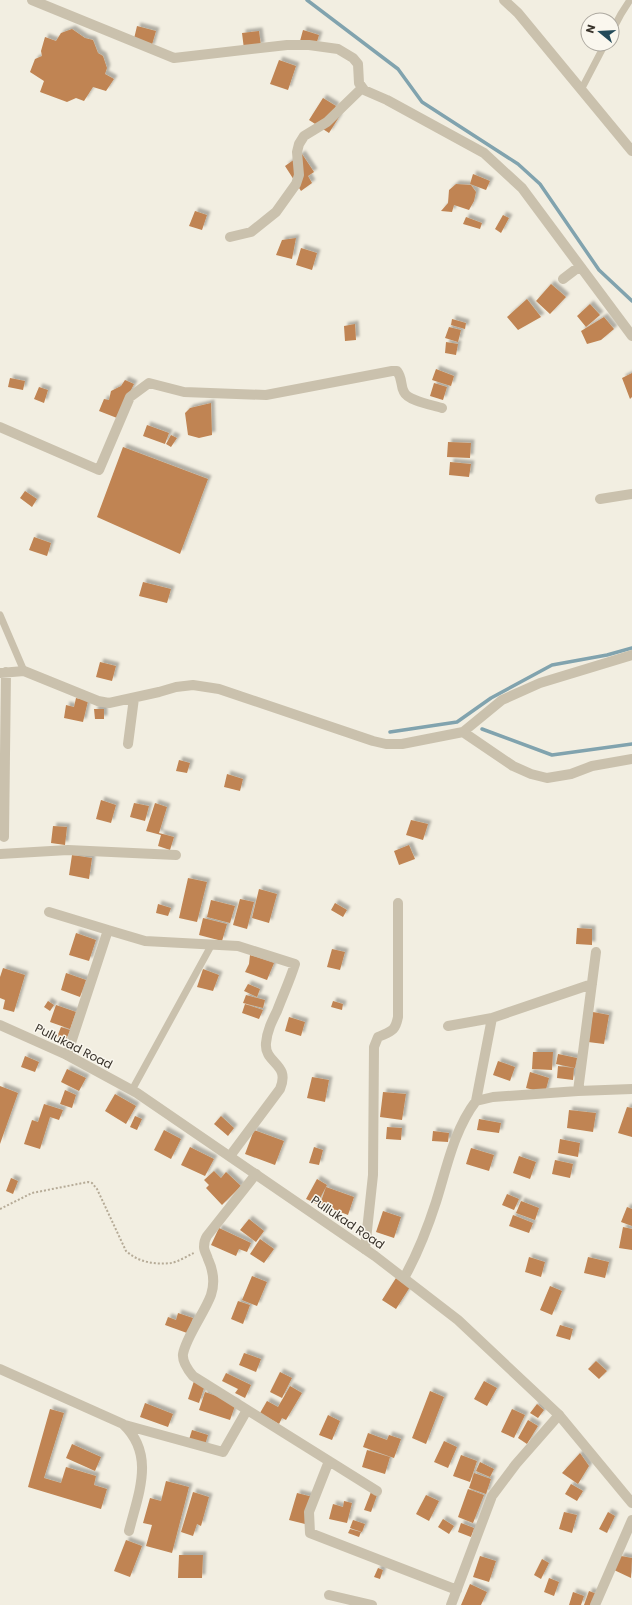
<svg xmlns="http://www.w3.org/2000/svg" width="632" height="1605" font-family="Poppins,sans-serif">
<defs>
<filter id="shadow"><feDropShadow dx="3.5" dy="-3.5" stdDeviation="1" flood-color="#0004"/></filter>
</defs>
<rect width="100%" height="100%" fill="#f2eee1"/>
<g fill="none" stroke-linecap="round" stroke-linejoin="round">
<path stroke="#81a3ae" stroke-width="3.5" d="M307,0l91,69 24,33 96,62 22,20 59,86 33,31
M482,729l70,26 80,-11
M390,732l67,-10 34,-24 61,-33 55,-10 25,-7"/>
</g>
<path fill="#c08452" filter="url(#shadow)" d="M137,26l19,5 -5,17 -18,-5z
M72,29l13,9 8,2 5,13 5,3 4,12 -2,6 9,5 -8,12 -13,-4 -9,14 -8,-3 -9,4 -27,-10 4,-11 -14,-9 5,-13 7,-3 -1,-5 4,-14 11,4 5,-8z
M303,30l16,5 -3,10 -16,-4z
M259,31l2,15 -17,3 -2,-16z
M279,60l17,6 -8,24 -18,-6z
M323,98l13,8 -4,7 7,4 -10,16 -20,-13z
M302,154l12,18 -6,4 4,7 -11,8 -16,-25z
M473,174l17,7 -4,9 -16,-6z
M456,184l15,1 5,7 -2,9 -5,9 -15,-5 -2,7 -11,-1 7,-8 1,-13z
M195,211l12,4 -5,15 -13,-4z
M503,215l6,3 -8,15 -6,-4z
M466,217l16,6 -2,6 -17,-5z
M296,238l-4,21 -16,-4 6,-15z
M301,248l16,5 -5,17 -16,-5z
M551,284l15,13 -16,17 -14,-13z
M527,299l14,18 -23,13 -11,-13z
M590,304l10,11 -14,12 -9,-11z
M604,317l10,12 -13,11 -14,4 -6,-13z
M452,319l14,4 -1,6 -14,-4z
M355,324l1,16 -11,1 -1,-15z
M449,327l12,3 -3,12 -13,-4z
M446,342l12,2 -2,11 -11,-2z
M436,369l18,7 -3,10 -19,-6z
M632,373v24l-2,2 -8,-21z
M10,378l15,3 -2,9 -15,-3z
M125,380l9,4 -17,34 -18,-7 5,-12 5,1 2,-9 10,-5z
M434,383l13,4 -4,13 -13,-4z
M39,387l9,3 -4,13 -10,-4z
M211,403l1,32 -13,3 -11,-3 -3,-22 5,-5z
M147,425l22,8 -4,11 -22,-8z
M171,435l6,3 -6,9 -5,-3z
M448,442l23,1 -1,15 -23,-1z
M123,447l85,32 -28,75 -83,-37z
M450,462l21,2 -2,13 -20,-2z
M25,491l12,8 -5,8 -12,-9z
M34,537l17,6 -4,13 -18,-6z
M143,582l28,7 -4,14 -28,-7z
M100,662l16,4 -4,15 -16,-4z
M76,698l12,3 -5,21 -19,-4 2,-13 8,2z
M94,709h10v10h-9z
M179,760l11,3 -3,10 -11,-2z
M227,774l16,5 -3,12 -16,-4z
M101,800l15,5 -5,18 -15,-4z
M134,803l15,3 -4,15 -15,-4z
M155,803l12,4 -8,26 15,4 -4,13 -12,-4 3,-11 -15,-4z
M411,820l17,4 -5,16 -17,-5z
M53,826l14,1 -2,18 -14,-2z
M409,845l6,14 -16,6 -5,-14z
M72,855l20,3 -3,21 -20,-4z
M188,878l19,4 -10,40 -18,-4z
M259,889l18,5 -8,29 -17,-5z
M240,899l14,3 -7,27 -14,-4z
M211,900l24,6 -5,17 -23,-6z
M335,903l12,7 -4,7 -12,-7z
M158,904l13,4 -3,8 -12,-3z
M203,918l24,6 -5,17 -23,-6z
M577,928l15,1v16l-16,-1z
M76,933l20,7 -7,21 -20,-6z
M332,949l13,3 -5,18 -13,-3z
M250,955l24,8 -7,17 -22,-8 4,-8z
M3,968l22,7 -11,37 -11,-3 2,-9 -5,-2v-21z
M203,969l16,6 -6,16 -16,-4z
M66,973l20,7 -6,17 -19,-7z
M248,984l12,5 -3,8 -13,-6z
M246,995l19,5 -2,8 -20,-5z
M48,1001l6,4 -4,6 -6,-4z
M333,1001l10,3 -1,6 -11,-3z
M245,1004l18,6 -4,9 -17,-6z
M56,1005l20,7 -6,17 -20,-7z
M593,1012l16,3 -5,29 -16,-2z
M289,1017l16,5 -4,14 -16,-5z
M61,1027l9,3 -4,10 -9,-3z
M533,1052h20l-1,18 -20,-1z
M558,1054l19,4 -2,10 -19,-4z
M25,1056l14,6 -4,10 -14,-5z
M498,1061l17,6 -5,14 -17,-6z
M558,1066l16,2 -1,12 -16,-2z
M67,1069l19,9 -7,13 -18,-9z
M530,1072l19,6 -4,15 -19,-5z
M312,1077l17,3 -4,22 -18,-4z
M0,1086l18,7 -18,51z
M65,1090l11,5 -4,13 -12,-4z
M383,1092l23,2 -4,26 -22,-3z
M115,1094l21,12 -10,18 -21,-13z
M44,1104l19,6 -4,10 -9,-3 -10,32 -16,-5 8,-24 6,2z
M627,1107l5,1v29l-14,-4z
M569,1110l27,3 -3,19 -26,-4z
M135,1116l7,3 -5,11 -7,-3z
M221,1116l13,12 -6,8 -14,-12z
M479,1119l22,4 -2,10 -22,-3z
M387,1127l15,1 -1,12 -15,-1z
M164,1130l17,9 -10,20 -17,-9z
M254,1130l30,11 -9,24 -30,-11z
M433,1131l16,2 -1,9 -16,-1z
M560,1139l20,4 -2,14 -20,-4z
M190,1147l24,12 -9,17 -24,-11z
M314,1147l9,3 -4,15 -10,-2z
M471,1148l23,7 -5,16 -23,-7z
M519,1156l17,6 -6,17 -17,-6z
M555,1160l18,4 -3,14 -18,-4z
M214,1171l7,7 5,-6 15,14 -19,19 -16,-17 3,-3 -5,-5z
M11,1178l7,3 -5,13 -7,-3z
M317,1179l10,6 -10,19 -11,-5z
M326,1187l28,10 -6,18 -28,-11z
M507,1194l12,5 -5,11 -12,-5z
M521,1201l18,7 -4,12 -19,-7z
M627,1207l5,2v17l-11,-4z
M383,1211l18,6 -7,21 -18,-6z
M513,1215l20,8 -4,10 -20,-7z
M249,1219l15,12 -8,11 -16,-12z
M623,1227l9,2v21l-13,-2z
M219,1228l32,15 -4,9 -8,-3 -3,7 -25,-11z
M260,1239l14,10 -10,14 -14,-9z
M529,1257l16,5 -4,15 -16,-5z
M588,1257l21,5 -4,16 -21,-5z
M252,1276l15,6 -10,24 -15,-6z
M396,1278l14,9 -14,22 -14,-9z
M550,1286l12,5 -10,24 -12,-5z
M238,1301l12,4 -7,19 -12,-5z
M178,1313l15,5 -6,15 -22,-8 3,-8 8,3z
M560,1325l13,4 -3,11 -14,-4z
M244,1353l17,6 -5,13 -17,-7z
M596,1361l11,10 -8,8 -11,-10z
M280,1372l12,6 -10,20 -12,-6z
M226,1373l25,12 -6,13 -10,-5 3,-4 -16,-8z
M194,1381l11,4 -6,18 -11,-4z
M484,1381l13,7 -10,18 -13,-7z
M290,1386l12,7 -16,27 -4,-2 -3,6 -19,-11 7,-12 11,6z
M430,1391l14,6 -18,47 -14,-6z
M205,1392l31,11 -6,17 -31,-10z
M145,1403l28,11 -5,13 -28,-10z
M537,1404l7,6 -6,8 -8,-5z
M50,1409l14,4 -20,65 17,5 5,-16 30,9 -2,9 13,4 -6,20 -73,-22z
M512,1409l13,6 -11,23 -13,-6z
M328,1415l12,6 -8,19 -13,-5z
M528,1420l10,6 -11,18 -9,-6z
M192,1430l16,5 -5,16 -16,-5z
M368,1433l19,7 2,-5 12,4 -7,19 -31,-11z
M444,1441l13,6 -9,21 -14,-6z
M72,1444l29,13 -6,14 -29,-13z
M367,1450l23,7 -5,17 -23,-7z
M580,1453l9,13 -11,18 -16,-11z
M461,1455l16,6 -7,21 -17,-6z
M480,1462l14,7 -4,8 -14,-6z
M474,1473l17,6 -5,15 -17,-6z
M166,1481l23,6 -17,66 -26,-7 6,-21 -9,-2 7,-25 11,3z
M571,1484l12,7 -6,10 -12,-7z
M468,1489l16,6 -11,28 -15,-6z
M193,1492l16,5 -8,29 -4,-2 -4,12 -12,-4z
M371,1492l6,3 -6,17 -7,-2z
M297,1493l16,4 -8,27 -16,-4z
M426,1495l13,6 -10,20 -13,-7z
M344,1501l8,2 -5,20 -18,-4 4,-15 10,3z
M564,1512l13,3 -5,18 -13,-4z
M608,1512l7,4 -8,17 -8,-4z
M443,1519l11,7 -5,8 -11,-7z
M353,1520l12,4 -3,8 -12,-4z
M461,1523l13,5 -3,9 -13,-5z
M350,1529l11,3 -2,5 -11,-4z
M126,1540l16,6 -12,31 -16,-6z
M179,1555h24l-1,23h-24z
M480,1556l16,5 -7,21 -16,-5z
M621,1556l11,2 -1,20 -17,-8z
M542,1559l7,4 -8,16 -7,-4z
M378,1568l5,2 -3,9 -6,-2z
M549,1578l10,4 -5,14 -10,-4z
M470,1584l17,8 -6,13h-20z
M589,1591l8,3 -4,11h-9z
M573,1592l11,4 -3,9h-12z"/>
<g fill="none" stroke-linecap="round" stroke-linejoin="round">
<path stroke="#b6ab97" stroke-width="2" stroke-dasharray="2 2" stroke-linecap="butt" d="M0,1209l32,-16 56,-11 4,1 5,6 29,62c12,11 29,14 45,12 7,-1 16,-7 23,-10"/>
<path stroke="#cac1ad" stroke-width="7" d="M612,31l9,-17 9,-14
M581,90l24,-46
M0,615l24,56
M132,1090l80,-146"/>
<path stroke="#cac1ad" stroke-width="10" d="M32,0l142,58 113,-13h22l29,4 15,9 5,6 1,19 5,7 23,10 97,53 38,35 110,148
M504,0l14,13 114,138
M230,237l21,-5 25,-20 20,-28 3,-9 -2,-23 2,-8 5,-8 23,-14 35,-34
M563,279l17,-13
M0,427l99,43 31,-73 19,-14 35,9 82,3 126,-24h5c6,8 3,14 7,21 4,9 29,13 38,16
M600,499l32,-5
M0,673l24,-2 74,30 11,2 50,-11 17,-5 17,-2 26,4 154,52 13,3h16l61,-12 39,-32 38,-17 92,-28
M463,732l50,34 18,8 16,4 24,-4 21,-8 40,-7
M128,744l6,-46
M4,837l2,-165
M0,854l68,-4 108,5
M49,912l59,18
M448,1026l44,-8 100,-34
M67,1055l41,-125 37,11 93,5 57,18c-5,16 -12,31 -18,47 -5,10 -10,20 -11,32 -2,21 25,20 14,46l-50,67
M578,1091l18,-139
M476,1101l16,-83
M256,1174l-49,62c-2,3 -3,7 -3,11 0,4 3,8 4,12 5,11 7,24 3,36 -6,17 -25,42 -28,59 -1,8 5,16 10,22l184,115
M365,1249l8,-74 1,-128 4,-10c13,-6 17,-5 20,-20v-114
M404,1278c14,-25 23,-48 32,-76 11,-35 18,-72 40,-101l17,-4 85,-6 54,-2
M0,1369l123,55c33,31 15,70 6,107
M125,1425l98,27 24,-42
M329,1461l-20,51 1,21 147,57
M329,1595l43,10
M451,1605l41,-109 24,-32 43,-49
M595,1605l37,-85"/>
<path stroke="#cac1ad" stroke-width="10" d="M0,1025l67,30 70,38 238,163 83,64 101,95 73,88"/>
</g>
<g text-anchor="middle" dominant-baseline="central" stroke-width="3" stroke-linejoin="round" paint-order="stroke">
<g font-size="12" fill="#39332b" stroke="#faf7ee">
<text transform="translate(74 1046) rotate(27)">Pullukad Road</text>
<text transform="translate(348 1222) rotate(34)">Pullukad Road</text>
</g>
</g>
<g transform="translate(600 32) rotate(288)"><circle r="19" fill="#faf7ee" stroke="#ada9a0"/>
<path d="M0-3L7 15L0 10L-7 15Z" fill="#234a59"/>
<text y="-6" font-size="11" font-weight="bold" text-anchor="middle" fill="#39332b">N</text>
</g>
</svg>
